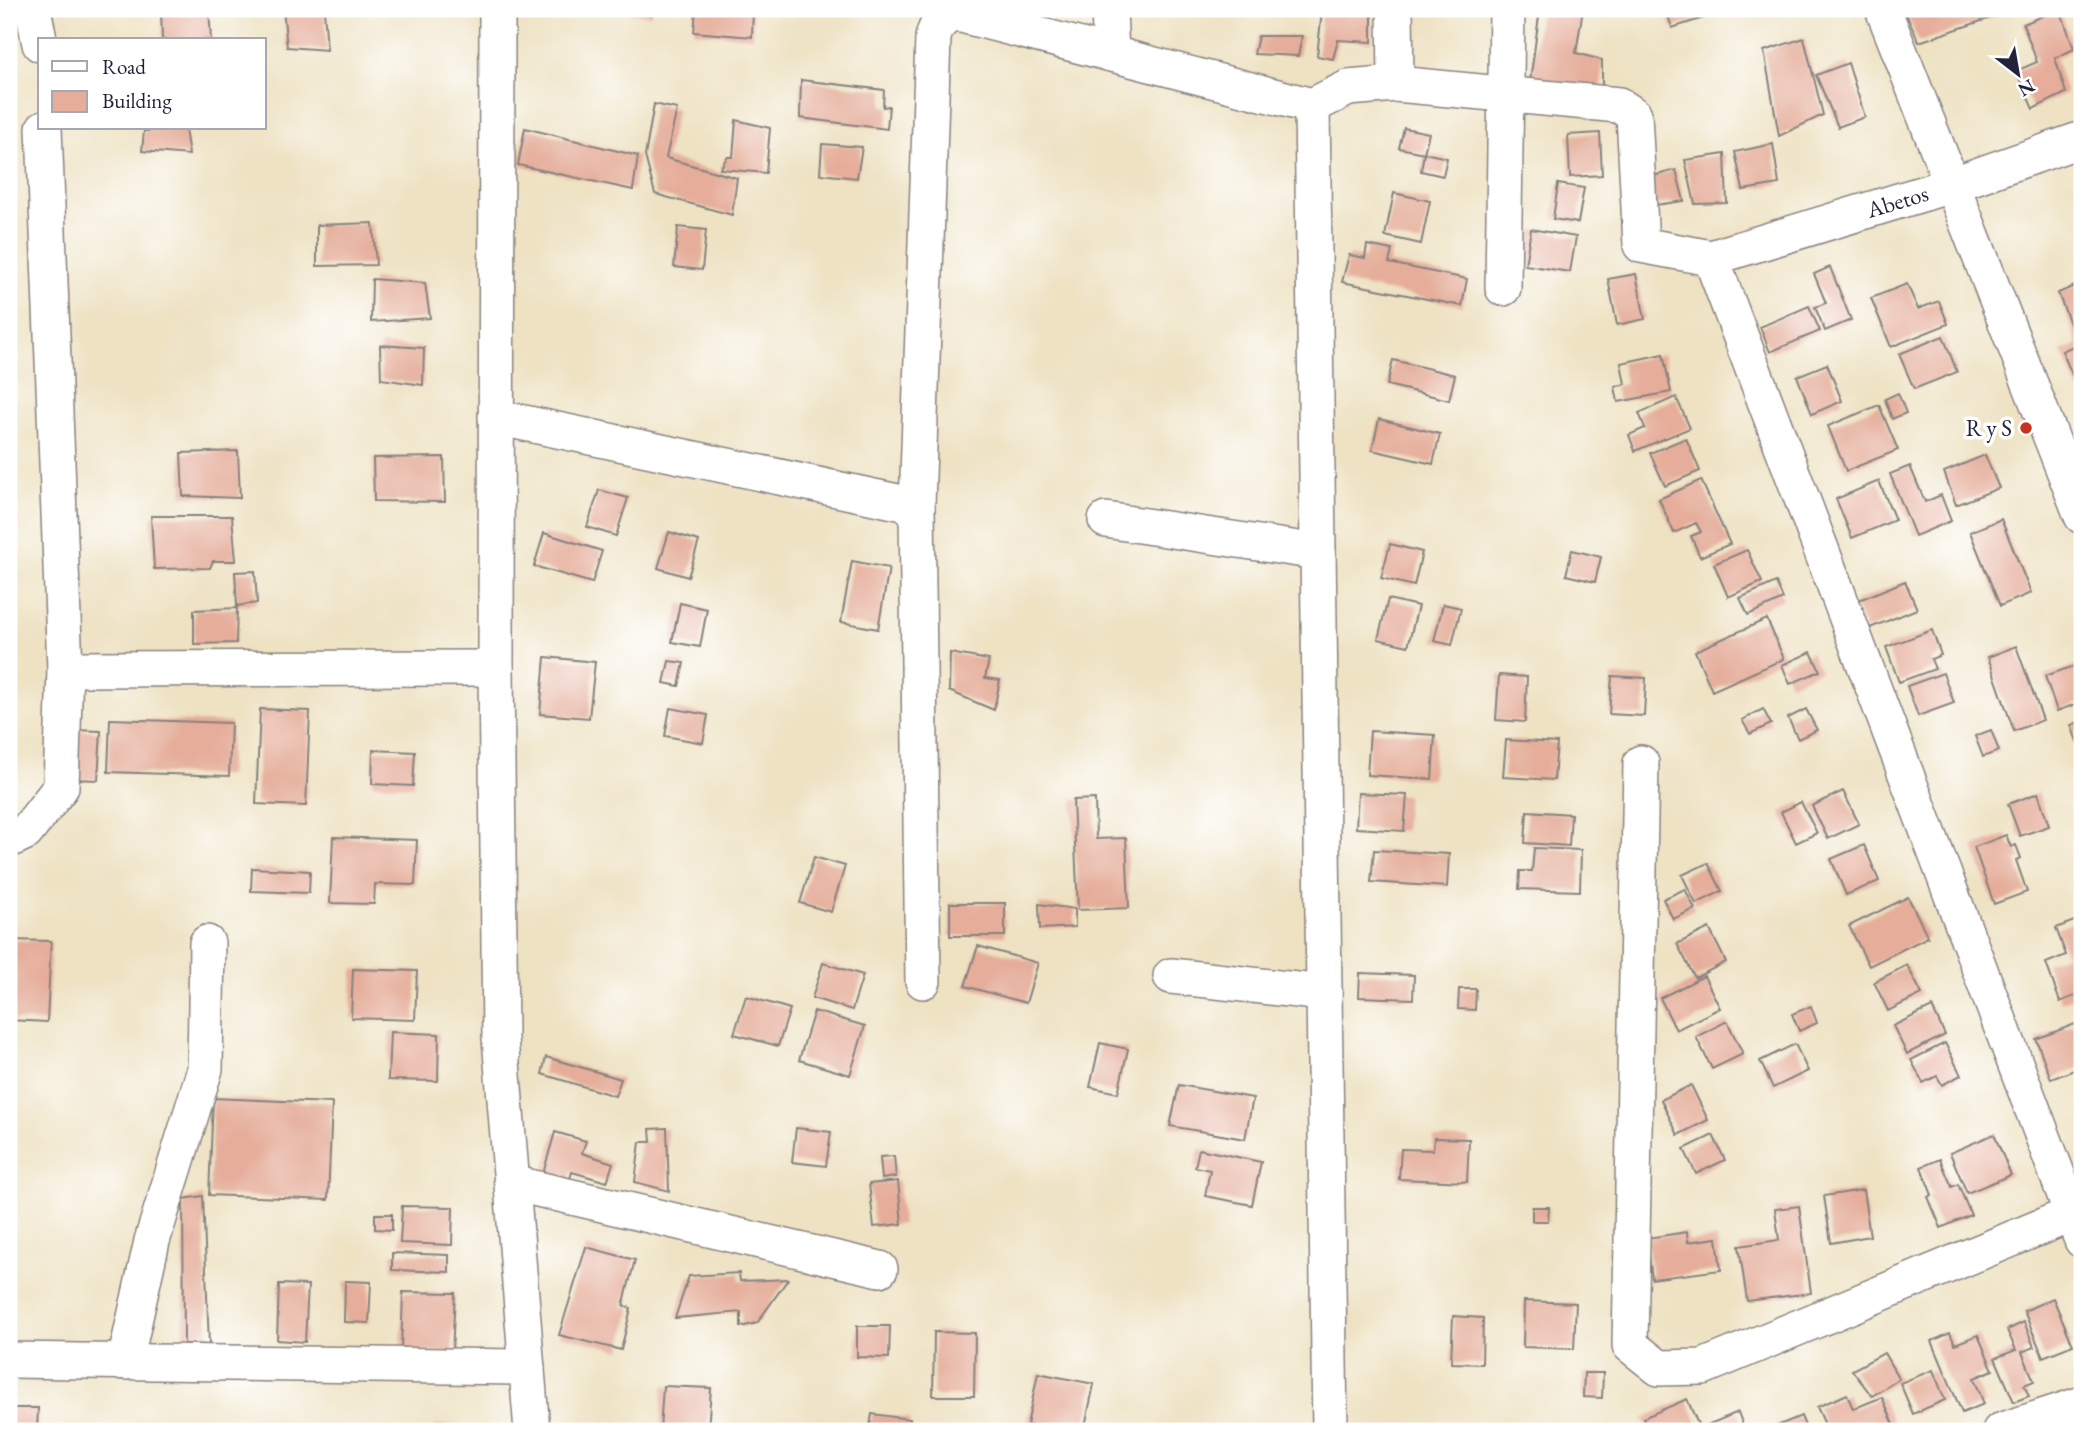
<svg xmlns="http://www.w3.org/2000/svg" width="2091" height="1440" font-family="'EB Garamond',serif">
<rect width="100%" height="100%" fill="#fff"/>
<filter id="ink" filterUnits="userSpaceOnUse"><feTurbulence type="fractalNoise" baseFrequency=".0143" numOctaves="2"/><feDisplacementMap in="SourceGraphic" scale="14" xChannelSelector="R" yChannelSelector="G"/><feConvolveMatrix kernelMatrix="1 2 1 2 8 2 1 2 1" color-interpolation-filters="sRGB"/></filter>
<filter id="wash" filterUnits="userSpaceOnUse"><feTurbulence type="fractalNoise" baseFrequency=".00686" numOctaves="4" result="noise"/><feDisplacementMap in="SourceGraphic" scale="28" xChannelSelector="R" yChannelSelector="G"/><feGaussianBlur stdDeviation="1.57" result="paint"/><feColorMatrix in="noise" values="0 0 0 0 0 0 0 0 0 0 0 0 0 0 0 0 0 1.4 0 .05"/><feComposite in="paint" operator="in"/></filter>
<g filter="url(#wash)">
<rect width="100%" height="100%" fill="#eee2c3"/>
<g id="blocks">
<path fill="#e5ad9a" d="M161,9h48l2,31h-49z
M283,9h41l3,41 -40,-3z
M608,9h44l-1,6z
M696,9h57l-1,28 -58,-5z
M1372,9v33l-34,-2 -5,19 -16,-3 5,-45z
M1540,9h43l-7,44 26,7v39l-73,-10z
M1666,9h66l-60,19z
M1904,9h113l-98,33z
M2060,9l14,40 -19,9 11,35 -33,16 -17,-38 21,-9 -14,-38z
M1258,36h44l-4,20 -44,-2z
M1804,38l19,77 -44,21 -15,-85z
M1848,63l17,54 -27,10 -22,-52z
M801,80l83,10 -1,17 6,-1 -2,23 -87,-11z
M654,104l23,5 -11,49 71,20 -5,37 -77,-21 -10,-38z
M736,120l34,8 -4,45 -46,-4 7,-12h6z
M525,128l113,28 -5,34 -115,-25z
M1404,128l25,5 -5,20 -25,-5z
M185,129l4,26 -47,-4 2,-20z
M1600,133l2,42 -32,2 -2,-42z
M822,144l40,3 -5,31 -37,-4z
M1773,144l6,40 -36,6 -8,-38z
M1424,153l23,5 -4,18 -22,-5z
M1725,154l2,49 -32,1 -10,-44z
M1676,170l8,31 -36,5 -3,-28z
M1558,184l26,4 -6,35 -25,-4z
M1394,193l36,8 -9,43 -36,-8z
M373,223l3,42 -59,1v-41z
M678,227l28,3 -4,40 -28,-3z
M1531,229l45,8 -6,35 -45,-7z
M1367,245l25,5 -3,13 78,16 -5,27 -120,-24 7,-27 16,3z
M1830,267l21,53 -26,11 -10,-24 11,-4 -12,-29z
M1636,274l9,45 -28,6 -9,-46z
M372,279l53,4 5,35 -59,4z
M2082,283v107l-3,1 -17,-40 16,-7 -20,-51z
M1907,284l11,25 21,-8 9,23 -57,23 -20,-49z
M1809,306l11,25 -50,21 -10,-25z
M1943,336l14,36 -43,17 -15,-35z
M380,345l44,3 -1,37 -42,-6z
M1663,354l8,38 -53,10 -3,-15 10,-3 -4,-21z
M1393,360l62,15 -6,25 -62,-15z
M1827,364l15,37 -30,13 -15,-38z
M1898,393l8,20 -14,6 -7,-20z
M1676,397l14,31 -55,23 -6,-16 16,-7 -6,-15z
M1879,405l19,45 -52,21 -18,-45z
M1379,419l61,15 -7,30 -61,-14z
M1686,438l14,33 -35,15 -15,-33z
M238,451l2,47 -57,-2 -2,-43z
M1985,455l14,33 -43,17 -12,-33z
M444,457l1,45 -71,-1 -1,-43z
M1910,466l15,36 16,-7 10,26 -36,15 -25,-62z
M1701,480l29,64 -30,13 -9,-21 10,-4 -5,-9 -22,10 -15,-34z
M1879,481l16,39 -43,18 -16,-39z
M599,490l29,8 -12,38 -29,-9z
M151,516h81l4,45h-23l-3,7 -56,1z
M2001,519l30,74 -31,13 -30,-74z
M669,532l30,9 -11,36 -30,-9z
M544,533l58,18 -10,32 -58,-17z
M1390,544l32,8 -8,34 -33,-8z
M1572,550l29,7 -6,25 -29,-7z
M1747,550l15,32 -34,15 -14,-33z
M852,561l37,7 -11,61 -37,-7z
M255,571l2,32 -20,3 -2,-34z
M1905,581l12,28 -52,21 -11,-28z
M1776,582l7,17 -35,16 -8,-17z
M1388,599l30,7 -10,40 -30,-7z
M680,603l27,6 -7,38 -28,-5z
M1443,604l18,4 -9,37 -18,-4z
M237,608l-1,35 -42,1v-34z
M1767,619l17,40 -72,32 -17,-40z
M1932,630l9,25 -10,4 4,10 -36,13 -13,-35z
M2016,646l27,74 -29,11 -26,-74z
M1811,652l9,19 -30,13 -8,-19z
M950,653l39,7 -4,18 15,2 -6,30 -45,-19z
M545,657l50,5 -6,56 -49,-4z
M669,661l15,2 -5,23 -15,-3z
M2077,665l5,13v24l-25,9 -12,-35z
M1943,673l11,30 -36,13 -11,-30z
M1499,675l28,2 -2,45 -29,-2z
M1612,676l34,2 -2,38 -35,-2z
M670,708l38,7 -5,28 -38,-7z
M260,709l50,2 -4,95 -50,-2z
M1763,709l8,15 -21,10 -8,-14z
M1806,709l11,21 -19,9 -10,-21z
M110,719l121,4 -2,53 -121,-4z
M2082,721v25l-3,1 -8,-22z
M72,730l29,1 -3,49 -28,-1z
M1991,730l8,21 -16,6 -8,-21z
M1370,731l65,4 -3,44 -65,-4z
M1506,740l51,3 -3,37 -51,-3z
M373,750l42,2 -2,34 -41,-2z
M1843,791l16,33 -31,15 -16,-33z
M1358,793l49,2 -3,36 -48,-3z
M2038,793l11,33 -29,10 -12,-32z
M1095,799l1,40 30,-1 3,70 -51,2 -5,-110z
M1801,802l16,31 -21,10 -15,-31z
M1527,811l44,3 -2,32 -44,-3z
M2006,835l5,12 5,-2 5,13 -5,2 11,32 -33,12 -20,-57z
M333,837l84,3 -2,45 -40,-1 -1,20 -44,-1z
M1864,845l15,36 -33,14 -15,-36z
M1534,848l47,2 -1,41 -61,-2 1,-18h12z
M1374,850l75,4 -2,33 -76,-5z
M814,857l31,9 -14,46 -31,-9z
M1708,863l14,28 -26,13 -14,-29z
M252,868l58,3 -1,22 -58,-2z
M1685,889l10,20 -22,10 -10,-20z
M1908,897l20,40 -59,29 -20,-40z
M950,903h55v33h-55z
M1039,904l36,5v18l-35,2z
M2082,918v75l-22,9 -14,-39 20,-8 -10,-27z
M1709,928l17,34 -31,16 -18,-34z
M9,940l42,1 -4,81 -38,-2z
M978,946l60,17 -12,40 -61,-17z
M823,963l40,12 -11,35 -40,-12z
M1907,965l15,29 -34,17 -14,-29z
M353,969l64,2 -2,49 -64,-2z
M1360,973l54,2 -1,24 -54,-2z
M1704,976l16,32 -44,22 -16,-32z
M1459,989h17l-1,21 -17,-1z
M746,996l44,13 -12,37 -44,-12z
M1811,1006l6,17 -18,8 -7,-17z
M1932,1007l13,28 -38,19 -14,-28z
M814,1011l51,15 -15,49 -51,-15z
M1727,1021l16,33 -31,15 -16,-32z
M2075,1024l7,19v24l-31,12 -15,-40z
M390,1032l49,2 -1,47 -50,-1z
M1100,1043l28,6 -10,44 -28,-6z
M1945,1043l16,32 -19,10 -5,-9 -14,7 -12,-23z
M1795,1044l13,27 -35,17 -13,-27z
M546,1057l75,22 -6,17 -73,-22z
M1179,1085l74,13 -8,41 -75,-13z
M1691,1085l17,35 -30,15 -17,-35z
M213,1098l119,5 -4,97 -119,-5z
M667,1128l2,63 -34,-9 5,-40h11l-1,-13z
M796,1128l35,4 -5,34 -34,-4z
M555,1132l31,9 -4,12 31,10 -6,19 -35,-10 -4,13 -26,-8z
M1994,1134l17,41 -44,18 -17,-40z
M1713,1135l12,25 -29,14 -12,-25z
M1434,1138l35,1 -2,43 -68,-3 2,-30 32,1z
M1199,1149l62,13 -9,43 -47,-9 5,-26 -15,-3z
M894,1156l2,21 -14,2 -2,-22z
M1940,1159l12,28 6,-3 13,31 -30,13 -13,-31 4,-2 -11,-28z
M898,1181l4,43 -28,3 -5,-43z
M1863,1190l7,46 -39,7 -7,-47z
M203,1196l6,149 -25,-1 -1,-145z
M402,1206l51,1 -1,38 -52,-2z
M1799,1206l12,87 -64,8 -8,-55 40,-6 -4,-31z
M1532,1207h17l-1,14h-16z
M375,1214h17v16l-17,-1z
M1687,1232l1,10 29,-4 4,32 -69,9 -5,-41z
M586,1247l49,13 -12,46 8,2 -10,42 -62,-15z
M392,1253l57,2v17l-57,-2z
M739,1273l1,8 48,-2 -31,44 -16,4v-15l-66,6 14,-42z
M345,1281l26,1 -2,41 -25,-1z
M279,1284l29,1 -3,57 -28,-2z
M403,1292l52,1 -3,60 -51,-3z
M2053,1298l20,47 -30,12 -19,-46z
M1524,1301l52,2 -2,46 -51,-2z
M1453,1316l30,2 -1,46 -31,-1z
M2024,1322l10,25 -12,5 12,29 -10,4 5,11 -15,6 -19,-44 21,-8 -9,-20z
M857,1326h33l-1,32 -32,-1z
M934,1332l41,1 -1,63h-41z
M1950,1333l5,11 23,-9 15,35 -19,8 10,26 -22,9 -30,-72z
M1884,1353l15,26 -27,17 -20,-26z
M1933,1370l12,30 -32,14 -13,-31z
M1038,1373l56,11 -10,47h-23l-34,-6z
M1584,1373h19l-1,25 -19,-1z
M663,1386l48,2 -3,43h-48z
M1847,1394l6,15 29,-12 14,32 -68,2 -11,-24z
M1687,1399l14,32h-52l-6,-13z
M9,1408h29l-1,23h-28z
M1738,1412l7,19h-38l-2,-5z
M872,1414l38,5 -2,12h-39z
M1801,1416l6,15h-42z
M435,1425l31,1v5h-31z"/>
</g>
</g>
<g filter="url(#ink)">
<use href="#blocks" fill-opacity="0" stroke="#88827f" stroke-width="2"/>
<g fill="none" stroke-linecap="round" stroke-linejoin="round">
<defs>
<g id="minor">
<path d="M33,9l7,35"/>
<path d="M497,9l-1,659 4,370 32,393"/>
<path d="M1109,9l2,45"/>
<path d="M1395,9l1,75"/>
<path d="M1883,9l199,507"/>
<path d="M1312,106l18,1325"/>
<path d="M1711,258l371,982"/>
<path d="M1503,288l4,-279"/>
<path d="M496,417l421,89"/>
<path d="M1106,520l212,32"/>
<path d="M65,669l431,-1"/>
<path d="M1641,763l-11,582 29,23 44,-1 369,-153"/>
<path d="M9,840l17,-8 35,-45 4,-118 -21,-541"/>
<path d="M1171,976l153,17"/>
<path id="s1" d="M923,981l-6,-475 16,-468c3,-14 9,-19 21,-25l358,93 36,-18 48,-4 223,21 15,10 7,130 70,13 240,-73 131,-46"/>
<path d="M512,1183l368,86"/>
<path d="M9,1360l518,7"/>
<path d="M125,1362l27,-121 53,-172 2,-126"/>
<path d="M2000,1431l82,-27"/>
</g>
</defs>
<use href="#minor" stroke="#88827f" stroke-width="38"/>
<use href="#minor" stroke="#fff" stroke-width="35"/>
</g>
</g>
<circle fill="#c8321e" stroke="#fff" stroke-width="2.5" cx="2026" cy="428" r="7"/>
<g text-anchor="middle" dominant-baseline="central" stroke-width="7" stroke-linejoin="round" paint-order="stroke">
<g font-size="23" fill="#22223b" stroke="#fff">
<text stroke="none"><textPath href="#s1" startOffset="2074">Abetos</textPath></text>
</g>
<g font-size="23" fill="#22223b" stroke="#fff" text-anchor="end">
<text x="2012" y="428">R y S</text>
</g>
</g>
<rect width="2091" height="1440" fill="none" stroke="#fff" stroke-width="35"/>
<rect x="38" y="38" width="228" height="91" fill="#ffffff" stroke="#a7a7b1" stroke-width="2"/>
<rect x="52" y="61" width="35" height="10" fill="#ffffff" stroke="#a7a7b1" stroke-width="2"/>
<text x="102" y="74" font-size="21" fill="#22223b">Road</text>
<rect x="52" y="91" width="35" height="21" fill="#e5ad9a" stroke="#a7a7b1" stroke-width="2"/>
<text x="102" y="108" font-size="21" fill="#22223b">Building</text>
<g transform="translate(2018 74) rotate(149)" stroke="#ffffff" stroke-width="5" paint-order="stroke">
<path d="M0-5L12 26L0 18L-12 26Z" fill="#22223b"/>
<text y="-10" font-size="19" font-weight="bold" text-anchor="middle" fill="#22223b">N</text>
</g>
</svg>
